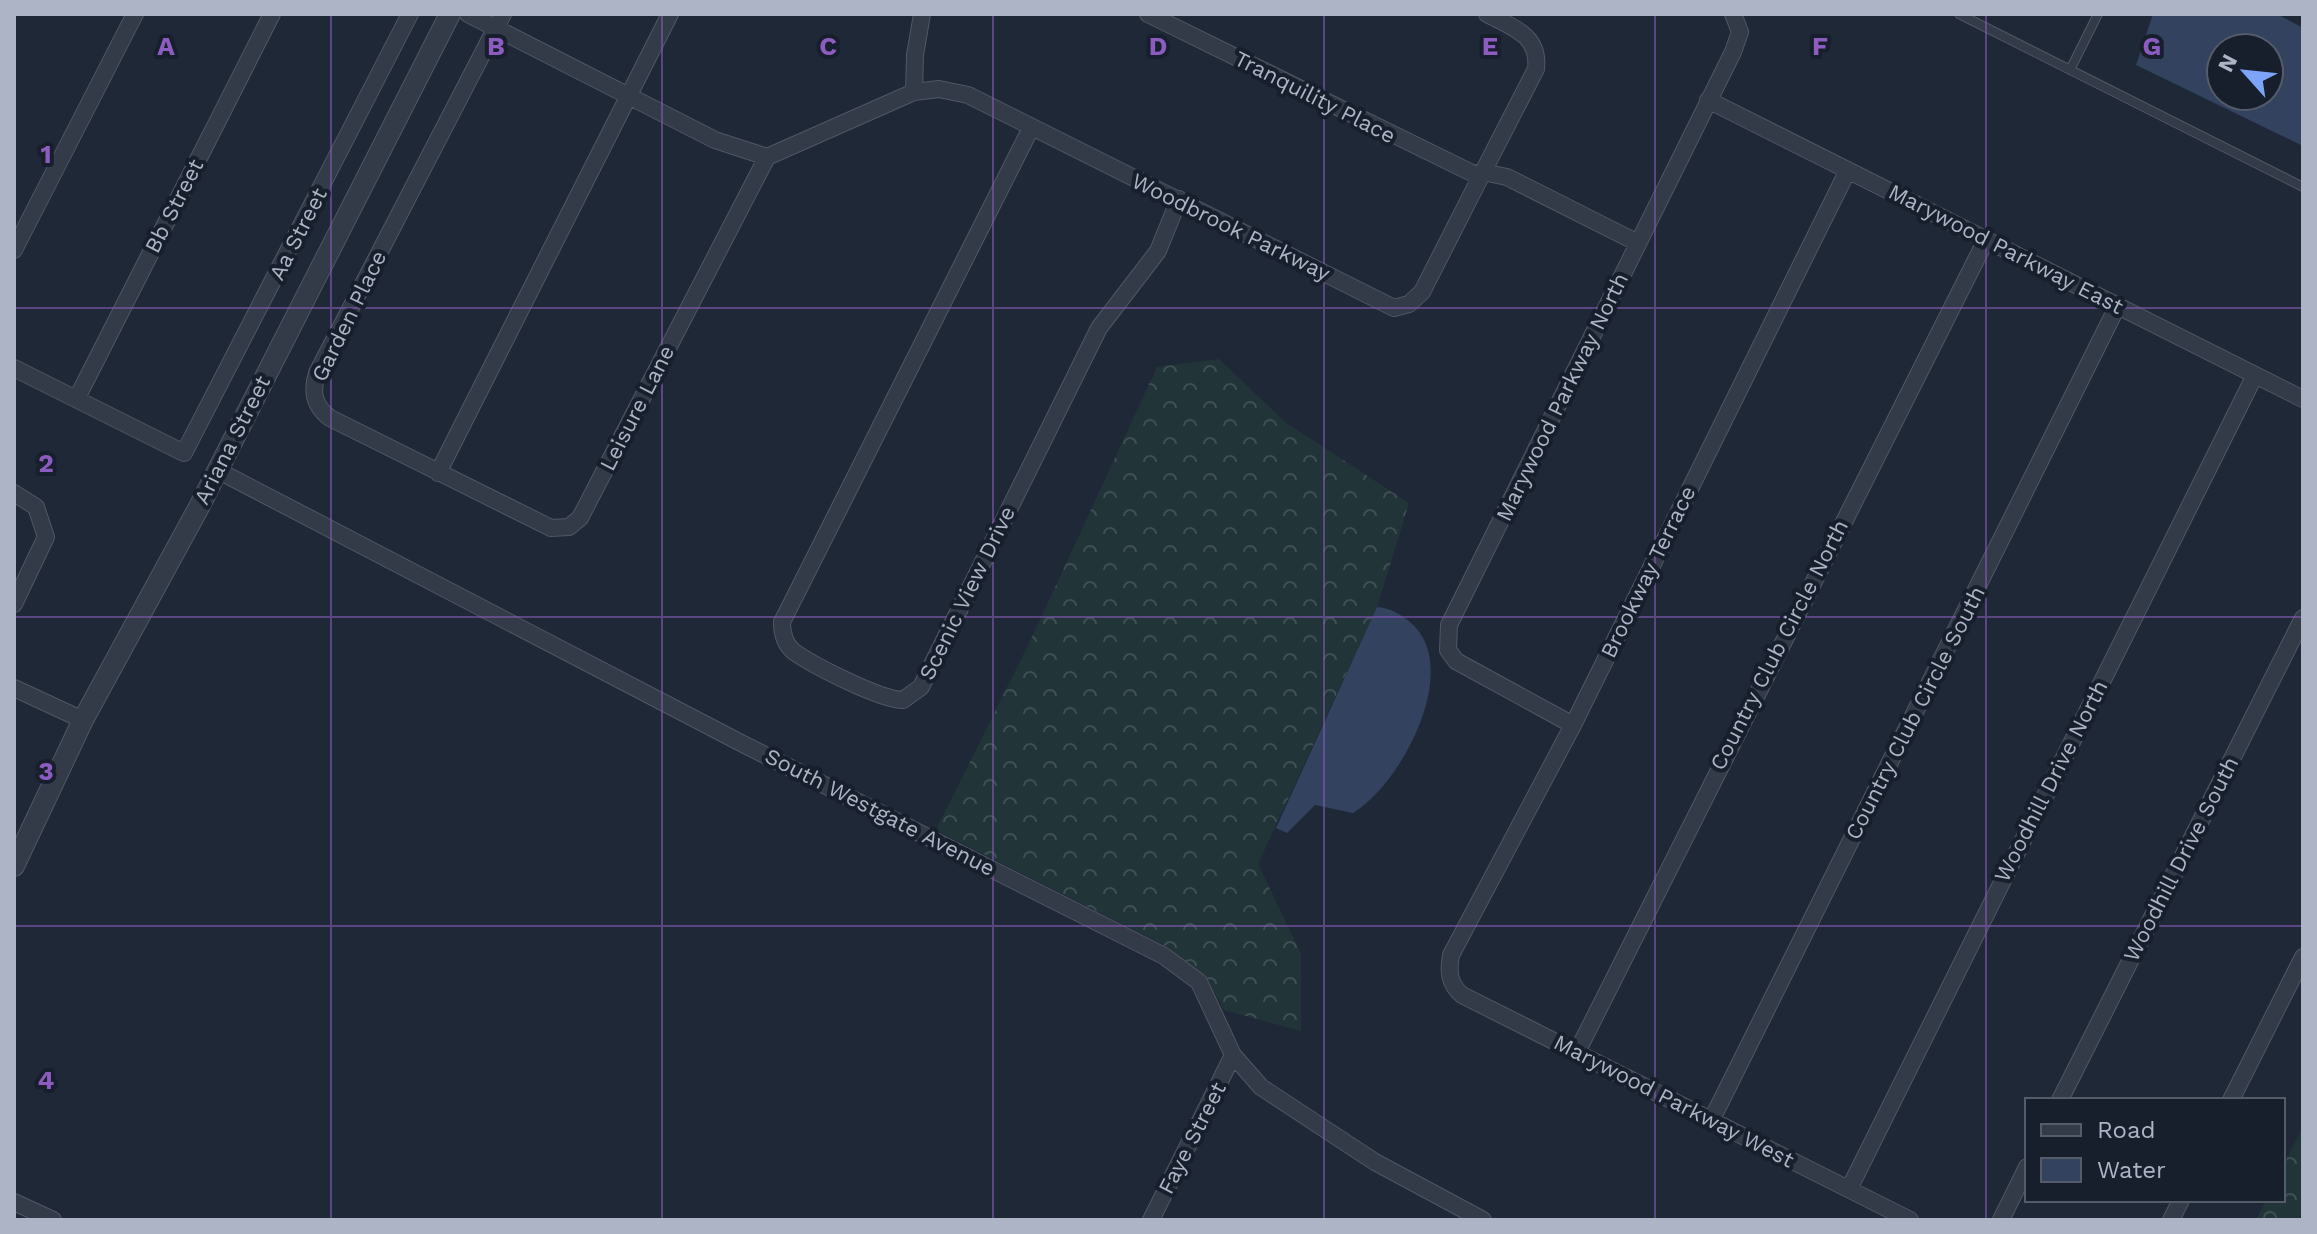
<svg xmlns="http://www.w3.org/2000/svg" width="2317" height="1234" font-family="'Work Sans',sans-serif">
<defs>
<pattern id="forest-crowns" width="20" height="18" patternUnits="userSpaceOnUse" patternTransform="scale(2)"><rect width="20" height="18" fill="#213438"/><path d="M2 6a3 3 0 1 1 6 0M12 15a3 3 0 1 1 6 0" fill="none" stroke="#3f4f53"/></pattern>
</defs>
<rect width="100%" height="100%" fill="#1f2837"/>
<path fill="url(#forest-crowns)" d="M1219,359l66,63 124,81 -32,104 -119,257 43,90v77l-77,-21 -18,-34 -37,-28 -233,-118 97,-195 124,-268z
M2303,1126v94h-47l10,-20h17v-34z"/>
<path fill="#32425f" fill-rule="evenodd" d="M2153,14h124l26,14v118l-167,-81zM2221,48h48v48h-48z
M1377,607c14,1 23,7 33,15 54,45 -9,163 -57,191l-38,-8 -28,28 -11,-5z"/>
<g fill="none" stroke-linecap="round" stroke-linejoin="round">
<defs>
<path id="service" d="M1959,14l344,173
M2070,70l28,-56"/>
<path id="minor" d="M468,14l247,126 52,17 147,-65 25,-3 29,6 426,213 15,-4 13,-12 61,-120 24,5 131,66
M503,14l-186,359c-6,19 -3,33 13,45l221,110 18,-1 11,-9 187,-361
M1148,14l326,160 9,-2 53,-103c4,-34 -24,-42 -49,-55
M914,92l1,-37 7,-41
M1708,100l595,299
M1031,128l-249,494c0,11 2,21 11,29 19,14 88,49 110,49l18,-13 178,-359 59,-77 21,-52
M1848,170l-275,555 -122,230c-3,16 -2,29 11,40l448,225
M14,250l121,-236
M14,368l170,85 226,-439
M77,398l195,-384
M217,470l526,274 421,212 35,26 34,73 28,32 114,75 108,58
M438,473l232,-459
M14,493l22,14 10,30 -32,67
M14,688l69,32
M1573,725l-117,-64 -8,-11 1,-25 284,-573 7,-20 -7,-18
M1577,1052l409,-812
M2060,1100l243,-482
M2231,1100l72,-143
M1711,1121l407,-816
M1849,1189l406,-814
M14,1202l39,18
M1151,1220l82,-165
M2001,1220l26,-53
M2171,1220l10,-20"/>
<path id="tertiary" d="M14,866l69,-146 116,-213 251,-493"/>
</defs>
<use href="#service" stroke="#505766" stroke-width="10"/>
<use href="#minor" stroke="#505766" stroke-width="18"/>
<use href="#tertiary" stroke="#505766" stroke-width="22"/>
<use href="#service" stroke="#333a48" stroke-width="8"/>
<use href="#minor" stroke="#333a48" stroke-width="16"/>
<use href="#tertiary" stroke="#333a48" stroke-width="20"/>
</g>
<path fill="none" stroke="#8c5cc1" stroke-width="2" stroke-opacity="0.55" d="M331,14v1206M662,14v1206M993,14v1206M1324,14v1206M1655,14v1206M1986,14v1206M14,308h2289M14,617h2289M14,926h2289"/>
<g text-anchor="middle" dominant-baseline="central" stroke-width="8" stroke-linejoin="round" paint-order="stroke">
<g font-size="22" fill="#adb4c5" stroke="#181f2c">
<text transform="translate(1315 97) rotate(27)">Tranquility Place</text>
<text transform="translate(174 206) rotate(-63)">Bb Street</text>
<text transform="translate(1231 227) rotate(26)">Woodbrook Parkway</text>
<text transform="translate(298 234) rotate(-63)">Aa Street</text>
<text transform="translate(2006 249) rotate(27)">Marywood Parkway East</text>
<text transform="translate(349 316) rotate(-64)">Garden Place</text>
<text transform="translate(1562 397) rotate(-64)">Marywood Parkway North</text>
<text transform="translate(637 408) rotate(-63)">Leisure Lane</text>
<text transform="translate(232 440) rotate(-63)">Ariana Street</text>
<text transform="translate(1648 572) rotate(-64)">Brookway Terrace</text>
<text transform="translate(967 593) rotate(-64)">Scenic View Drive</text>
<text transform="translate(1779 645) rotate(-63)">Country Club Circle North</text>
<text transform="translate(1915 713) rotate(-63)">Country Club Circle South</text>
<text transform="translate(2051 781) rotate(-63)">Woodhill Drive North</text>
<text transform="translate(880 812) rotate(27)">South Westgate Avenue</text>
<text transform="translate(2181 859) rotate(-63)">Woodhill Drive South</text>
<text transform="translate(1674 1101) rotate(27)">Marywood Parkway West</text>
<text transform="translate(1192 1138) rotate(-63)">Faye Street</text>
</g>
</g>
<g font-size="26" text-anchor="middle" font-weight="bold" fill="#8c5cc1" stroke="#181f2c" stroke-width="8" stroke-linejoin="round" paint-order="stroke">
<text x="166" y="55">A</text>
<text x="496" y="55">B</text>
<text x="828" y="55">C</text>
<text x="1158" y="55">D</text>
<text x="1490" y="55">E</text>
<text x="1820" y="55">F</text>
<text x="2152" y="55">G</text>
<text x="46" y="163">1</text>
<text x="46" y="472">2</text>
<text x="46" y="780">3</text>
<text x="46" y="1089">4</text>
</g>
<rect width="2317" height="1234" fill="none" stroke="#adb4c5" stroke-width="32"/>
<rect x="2025" y="1098" width="260" height="104" fill="#181f2c" stroke="#545b69" stroke-width="2"/>
<rect x="2041" y="1124" width="40" height="12" fill="#333a48" stroke="#545b69" stroke-width="2"/>
<text x="2097" y="1138" font-size="24" fill="#adb4c5">Road</text>
<rect x="2041" y="1158" width="40" height="24" fill="#32425f" stroke="#545b69" stroke-width="2"/>
<text x="2097" y="1178" font-size="24" fill="#adb4c5">Water</text>
<g transform="translate(2245 72) rotate(297)"><circle r="38" fill="#181f2c" stroke="#545b69" stroke-width="2"/>
<path d="M0-6L14 30L0 20L-14 30Z" fill="#7ca5fa"/>
<text y="-12" font-size="22" font-weight="bold" text-anchor="middle" fill="#adb4c5">N</text>
</g>
</svg>
